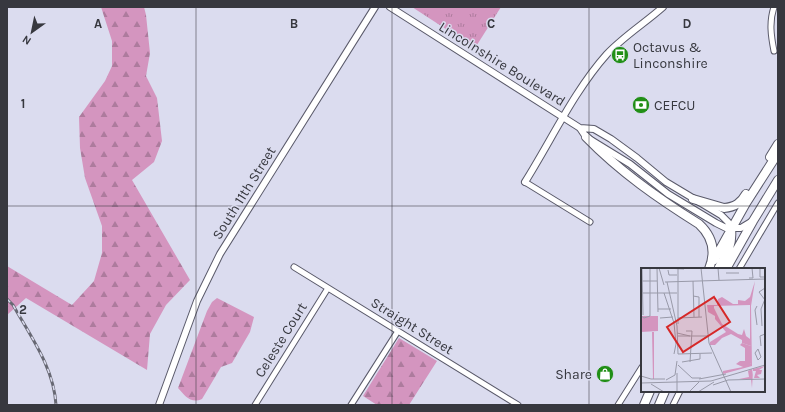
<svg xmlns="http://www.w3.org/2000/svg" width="785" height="412" font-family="Karla,sans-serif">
<defs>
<pattern id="grass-tufts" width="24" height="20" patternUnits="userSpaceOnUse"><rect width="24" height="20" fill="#d495bf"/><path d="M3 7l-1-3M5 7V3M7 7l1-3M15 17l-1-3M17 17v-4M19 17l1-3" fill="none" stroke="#ad7b9d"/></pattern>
<pattern id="forest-firs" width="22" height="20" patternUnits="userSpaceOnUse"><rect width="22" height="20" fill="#d495bf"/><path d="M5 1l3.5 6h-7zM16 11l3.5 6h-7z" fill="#ad7b9d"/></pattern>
</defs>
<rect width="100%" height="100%" fill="#dbdcef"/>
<path fill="url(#grass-tufts)" d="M412,7h89l-26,41z"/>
<path fill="url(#forest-firs)" d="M101,7h43l2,8 4,38 -4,23 11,22 5,43 -8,21 -22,18 58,100 -24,25 -16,29 -3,36 -121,-72 -19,17v-49l65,39 22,-24 8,-28v-27l-17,-48 -5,-30 -1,-31 26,-36 7,-15v-25z
M217,298l37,19 -4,15 -18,31 -11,4 -19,32c-11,5 -17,-3 -24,-11l29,-77 5,-9z
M399,338l38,23 -28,44h-32l-14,-9z"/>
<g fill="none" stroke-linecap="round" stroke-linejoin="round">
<defs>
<path id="minor" d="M774,7c-5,15 -3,29 0,44
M525,182l65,40
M294,267l224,138
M739,269l39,-66
M255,405l73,-117
M351,405l47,-74
M618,405l24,-38
M673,405l7,-14"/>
<path id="tertiary" d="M390,7l190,121 6,9 44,27 38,30 48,29 10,5h15l10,-6
M580,128l14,1 17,10 26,19 29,24 55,33 7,7 3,7
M525,182c27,-43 49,-91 82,-128 17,-18 38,-31 56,-47
M159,405l38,-104 23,-47 155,-247"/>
<path id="primary" d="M586,137c34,35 73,62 113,87 14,13 17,28 10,45
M770,157l8,-13
M693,199l31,9c11,-1 17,-5 22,-14
M714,260l32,-57 32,-50
M718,269c8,-14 15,-23 13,-40
M726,269l27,-48 25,-41
M644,405l6,-14
M659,405l6,-14"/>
</defs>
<use href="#minor" stroke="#5a5a6a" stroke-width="7"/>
<use href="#tertiary" stroke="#5a5a6a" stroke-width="8"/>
<use href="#primary" stroke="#5a5a6a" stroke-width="10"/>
<use href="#minor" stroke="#fff" stroke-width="5"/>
<use href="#tertiary" stroke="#fff" stroke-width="6"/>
<use href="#primary" stroke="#fff" stroke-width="8"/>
<defs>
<path id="rail" d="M7,299l6,6c18,32 41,63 43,100"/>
</defs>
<use href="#rail" stroke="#676873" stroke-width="3"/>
<use href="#rail" stroke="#dbdcef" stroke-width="1.5" stroke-dasharray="4.5" stroke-linecap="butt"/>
</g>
<path fill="none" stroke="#37383f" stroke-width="1" stroke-opacity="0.55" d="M196,7v398M392,7v398M589,7v398M7,206h771"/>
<defs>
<symbol id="bus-disc" viewBox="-11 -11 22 22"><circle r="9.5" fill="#218f16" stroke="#dbdcef"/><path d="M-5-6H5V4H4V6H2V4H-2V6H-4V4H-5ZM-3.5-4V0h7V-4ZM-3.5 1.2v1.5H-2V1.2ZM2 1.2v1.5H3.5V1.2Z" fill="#fff"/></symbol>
<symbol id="bank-disc" viewBox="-11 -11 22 22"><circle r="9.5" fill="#218f16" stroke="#dbdcef"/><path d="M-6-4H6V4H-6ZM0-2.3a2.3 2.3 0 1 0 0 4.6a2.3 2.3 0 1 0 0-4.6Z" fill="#fff"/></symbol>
<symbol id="shop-disc" viewBox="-11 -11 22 22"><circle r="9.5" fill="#218f16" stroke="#dbdcef"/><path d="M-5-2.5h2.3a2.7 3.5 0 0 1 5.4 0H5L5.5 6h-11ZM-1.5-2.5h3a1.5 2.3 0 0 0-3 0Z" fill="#fff"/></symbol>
</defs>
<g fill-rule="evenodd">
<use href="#bus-disc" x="610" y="45" width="20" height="20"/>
<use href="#bank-disc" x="631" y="95" width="20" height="20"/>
<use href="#shop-disc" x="595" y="364" width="20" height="20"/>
</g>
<g text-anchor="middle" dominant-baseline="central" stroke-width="3" stroke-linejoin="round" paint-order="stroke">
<g font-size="14" fill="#37383f" stroke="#dbdcef" text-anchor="start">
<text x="633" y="47">Octavus &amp;<tspan x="633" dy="16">Linconshire</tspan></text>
<text x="654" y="105">CEFCU</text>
<text x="592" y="374" text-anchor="end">Share</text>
</g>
<g font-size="14" fill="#37383f" stroke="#dbdcef">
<text transform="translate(502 64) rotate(32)">Lincolnshire Boulevard</text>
<text transform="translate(244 193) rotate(-58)">South 11th Street</text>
<text transform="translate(412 326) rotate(32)">Straight Street</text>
<text transform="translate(281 340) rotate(-58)">Celeste Court</text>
</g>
</g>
<g transform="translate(641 268)">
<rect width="124" height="124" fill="#dbdcef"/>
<path d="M101,75l9,3v18l-6,-3v-13l-5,-3z" fill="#d495bf"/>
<path d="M114,13l-4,25 1,60 -29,8v-3l20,-4 -7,-3 4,-3h8l3,3v-18l-9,-3v-3l-11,-6 -9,4 -7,7h-5v-3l16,-10 -11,-13v-3l-7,-4 -1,-7h10l1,-6 4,-2 11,7h5v-4l7,1 5,-4zM109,37v34l-4,-3 -2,-7 -2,6 -4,-1 -16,-10 -8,-16v-2zM11,64h2v47h-1zM124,98l-6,4h3l-1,4 -4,1 3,3h-6l2,-7h-3l-1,17 -1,-9h-12l10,-2 -1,-6 4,-2v6l1,-6z" fill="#d495bf" fill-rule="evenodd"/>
<path d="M0,48h17v15l-17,1z" fill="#d495bf"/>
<path fill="none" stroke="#999aa9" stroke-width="1" d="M1,0l1,47M16,0l1,44M18,0l5,17M24,0l19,1M60,0l8,75 22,49M77,0l1,12M119,0v9h5M27,2l1,5h8M85,5h13M108,10h4l-1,-10M1,13h15M52,13l1,36M24,14l100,-3M26,14l10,44 1,28M124,20l-6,4 6,8M0,25h36M23,25l10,30 2,21 -2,10M52,28l6,1v20M17,41h13M0,48l3,2 6,-2v-48M19,50l13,-1M37,50l24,-1M37,56v-56M116,57l-2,-15 2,-4M121,58l-1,-17 4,-10M45,63h6l-2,31M36,65l13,3M37,68h30M120,78l-1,-10 5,-2M117,81l3,8 -3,3 -3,-7zM37,86l34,-1M41,94l18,-3v-5M37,97l14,13h9M36,105v19M0,108l10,3h14M58,111l27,-5M25,112l9,-5 2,-14M0,115l70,-2 54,-16M10,116l13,8M72,117l15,-5 37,-1M48,124l10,-10M57,124l16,-10"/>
<path fill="#d62828" fill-opacity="0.15" stroke="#d62828" stroke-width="2" d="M73,29l16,25 -47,30 -16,-25z"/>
<rect width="124" height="124" fill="none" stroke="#37383f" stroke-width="2"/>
</g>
<g font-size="13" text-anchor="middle" font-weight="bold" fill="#37383f" stroke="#dbdcef" stroke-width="3" stroke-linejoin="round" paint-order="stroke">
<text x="98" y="28">A</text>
<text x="294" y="28">B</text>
<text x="491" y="28">C</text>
<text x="687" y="28">D</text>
<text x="23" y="108">1</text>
<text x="23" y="314">2</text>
</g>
<rect width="785" height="412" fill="none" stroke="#37383f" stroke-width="16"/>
<g transform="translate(32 32) rotate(213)" stroke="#dbdcef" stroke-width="3" paint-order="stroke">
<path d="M0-3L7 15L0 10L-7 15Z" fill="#37383f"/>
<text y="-6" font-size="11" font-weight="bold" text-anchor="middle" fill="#37383f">N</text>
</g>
</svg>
